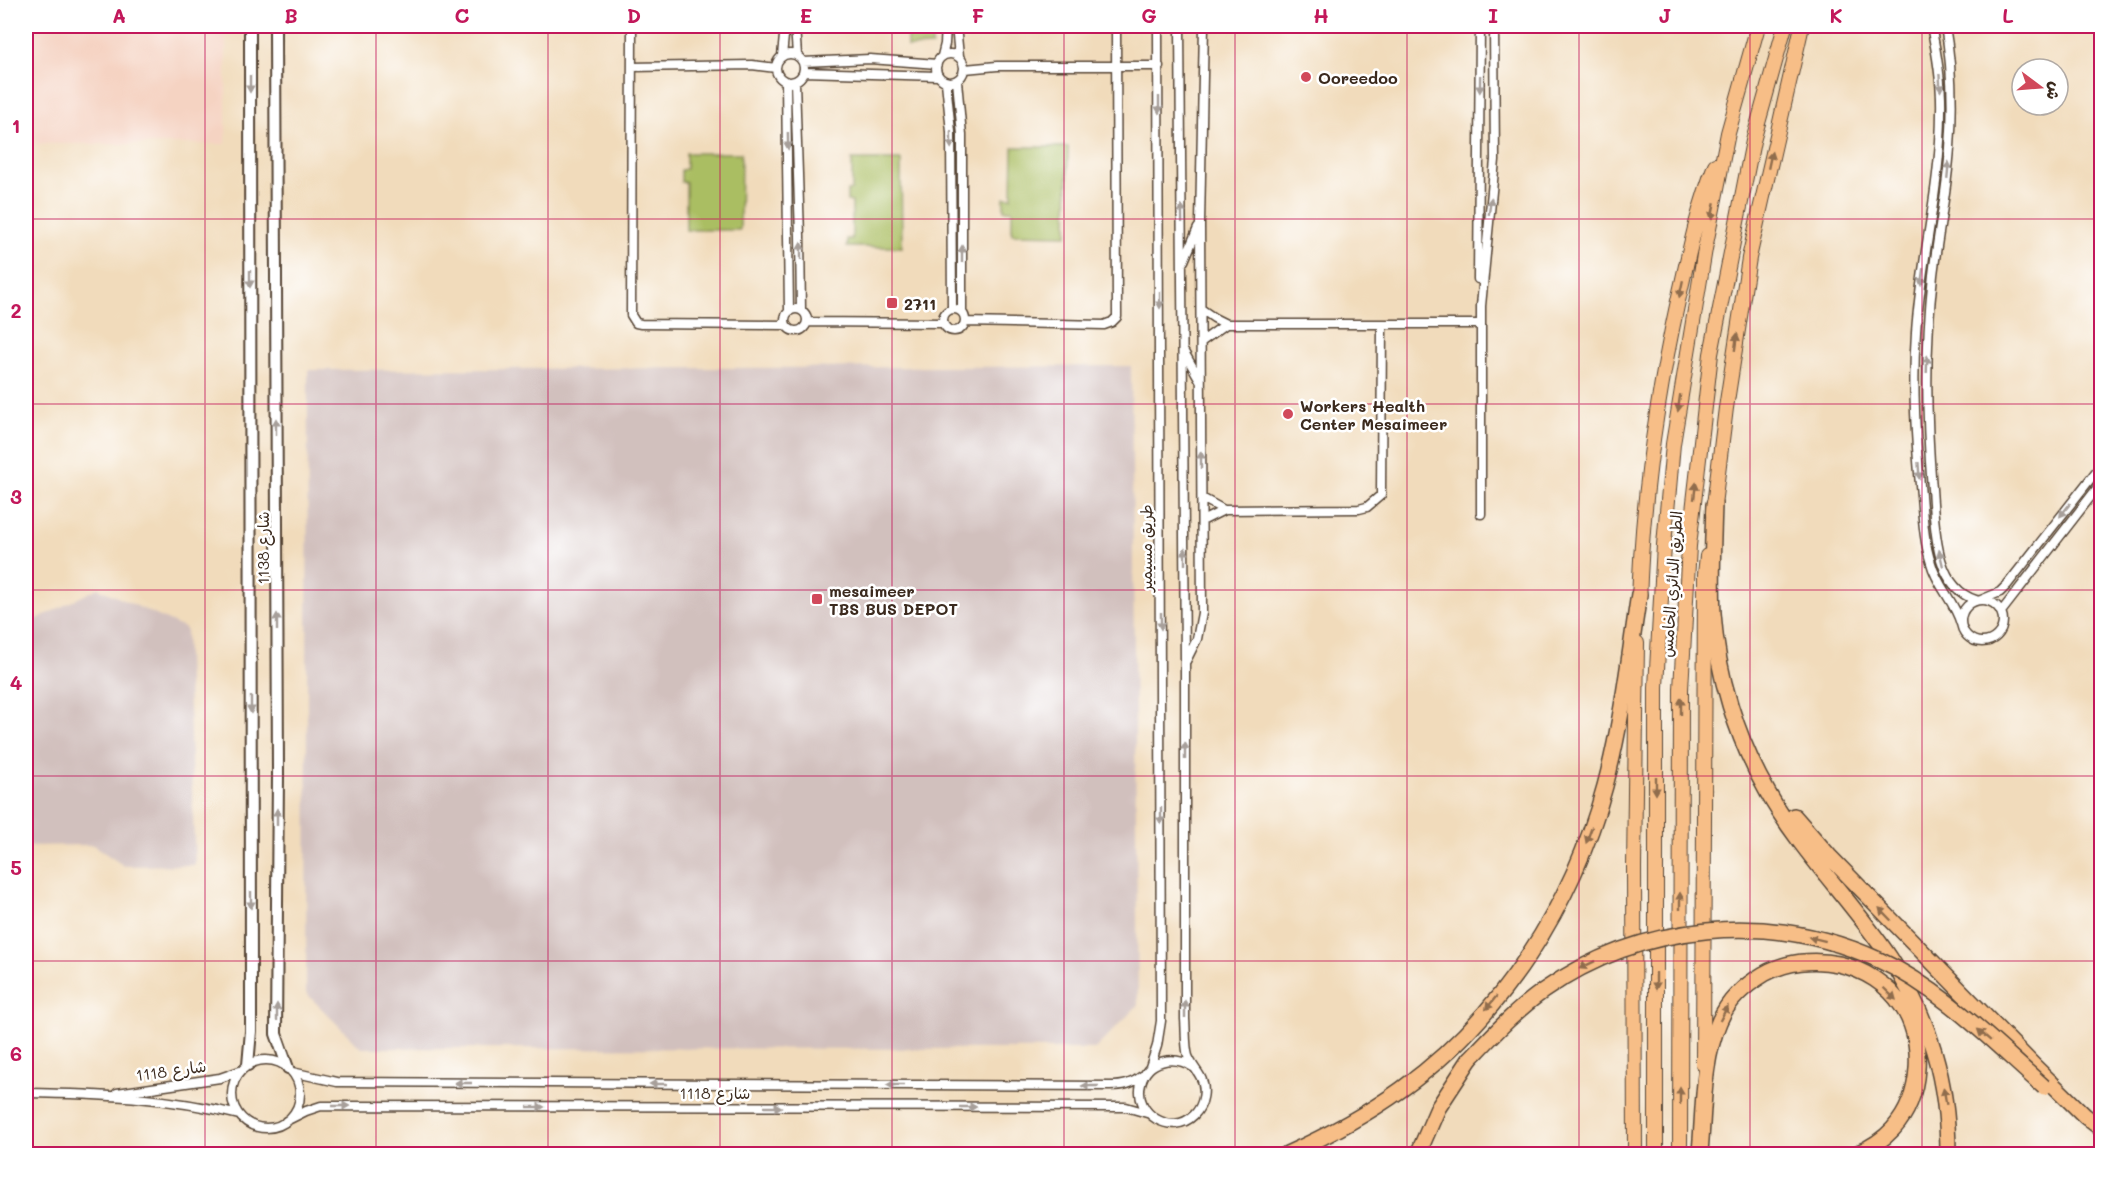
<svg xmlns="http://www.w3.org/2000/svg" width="2127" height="1180" font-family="Mali,'Playpen Sans Arabic',sans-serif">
<rect width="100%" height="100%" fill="#fff"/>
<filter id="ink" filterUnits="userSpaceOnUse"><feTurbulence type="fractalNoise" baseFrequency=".0167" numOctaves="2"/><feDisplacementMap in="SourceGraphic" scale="12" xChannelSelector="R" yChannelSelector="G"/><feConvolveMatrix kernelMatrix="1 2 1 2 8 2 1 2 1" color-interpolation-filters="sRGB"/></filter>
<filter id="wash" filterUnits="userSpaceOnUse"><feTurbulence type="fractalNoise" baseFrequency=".008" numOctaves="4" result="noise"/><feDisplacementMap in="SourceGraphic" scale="24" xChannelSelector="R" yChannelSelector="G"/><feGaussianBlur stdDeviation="1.35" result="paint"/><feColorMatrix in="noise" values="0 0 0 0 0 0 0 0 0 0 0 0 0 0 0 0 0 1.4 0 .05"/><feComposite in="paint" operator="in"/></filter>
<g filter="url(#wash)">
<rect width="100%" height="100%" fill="#f1dbbb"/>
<path fill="#f5d3c2" d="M34,26h192v118h-191z"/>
<path fill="#d1c0bd" d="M1131,366l7,639 -43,44 -734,-1 -55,-55 2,-623z
M98,588l88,41 9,236 -71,1 -31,-21 -67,1v-221z"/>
<path fill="#aabe62" stroke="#727440" stroke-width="1.5" d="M907,32h25v14l-25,1z
M1013,147h55l-1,88 -55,-1v-24h-8v-13h8z
M686,153h55l-1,77h-54v-48h-5v-12l5,-1z
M852,160h49l1,87h-55v-8h5v-37l-5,-1v-10l5,-1z"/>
</g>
<g filter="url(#ink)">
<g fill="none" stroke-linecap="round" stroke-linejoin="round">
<defs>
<path id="minor" d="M632,26l-1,289 5,8 5,1 145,1
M795,26l2,29
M956,26l3,30
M1180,26l5,636v357c1,12 0,26 3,37 3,8 8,13 12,20 7,12 4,29 -6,39 -22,22 -61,-1 -53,-31 6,-25 33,-29 52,-17
M1931,26c6,28 11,56 10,85 0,75 -20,147 -25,221 -4,55 0,110 5,164 2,22 3,46 10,67 6,23 24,39 30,61
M1945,26c7,39 8,82 5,122 -3,43 -12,85 -17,127 -8,75 -7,140 -1,214 3,37 2,98 44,111
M776 68a14 14 0 1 1 28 0a14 14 0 1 1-28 0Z
M936 68a14 14 0 1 1 28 0a14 14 0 1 1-28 0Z
M782,56l3,-30
M942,56l3,-12 1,-18
M803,62l67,-3 67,5
M632,67l120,-2 24,3
M965,69l32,-3h162
M804,72l134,4
M957,81l5,54v177
M786,82l3,229
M795,82l5,154 1,74
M946,82l5,50 1,177
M1184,261l14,-33
M1478,279l2,-253
M785 320a11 11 0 1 1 22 0a11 11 0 1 1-22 0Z
M1201,309l13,9 12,6h255
M943 320a11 11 0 1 1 22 0a11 11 0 1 1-22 0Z
M807,322l136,1
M965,322l139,3 8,-3 5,-5 -1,-291
M1201,342l25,-18
M1184,352l16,28
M1202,498l22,12
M1481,514v-208l14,-146 -1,-134
M1202,521l22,-11 135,-1 8,-2 14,-12 1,-171
M1981,600l19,-8 7,-7 95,-121
M1961 621a21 21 0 1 1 42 0a21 21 0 1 1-42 0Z
M2001,612l101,-130
M1186,661l11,-22 5,-26 -2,-390 4,-197
M232 1094a34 34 0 1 1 68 0a34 34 0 1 1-68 0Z
M1150,1067l7,-21 4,-25 -3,-995
M292,1072l45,10 773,4c13,0 22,-2 32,-10
M26,1093c71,1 143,4 213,22
M117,1093l103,-15 20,-7
M286,1121l20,-10 15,-5 805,1 21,6"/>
<path id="tertiary" d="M275,26l3,748 -2,260 12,34
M248,1065l3,-34v-28l-1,-977"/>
<path id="trunk" d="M1713,513l13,-105 23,-150 53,-232
M1639,603c3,-102 17,-202 39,-302 11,-48 19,-90 37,-136
M1703,1064l2,-490 2,-18
M1635,1154l-1,-286 3,-225
M1656,1154v-467l8,-142 9,-101 32,-195 23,-116 30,-107
M1680,1154l1,-465 8,-143 22,-192 42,-213 32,-115"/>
<path id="motorway" d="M1714,504c-1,36 -3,72 -1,109 4,62 24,126 55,180 34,60 84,108 122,165 40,61 58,123 58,196
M1794,816l35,40 204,209 52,51 17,13
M1700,1152c4,-42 2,-90 19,-130 9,-22 25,-36 45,-48 45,-25 109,-12 138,32 23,35 20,91 -9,123 -10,11 -23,19 -37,25
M1287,1154c40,-18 79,-39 115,-65 100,-72 171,-185 203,-303 17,-63 24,-128 34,-192
M1418,1154l20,-46 32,-49"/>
</defs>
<use href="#minor" stroke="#564536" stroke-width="11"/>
<use href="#tertiary" stroke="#564536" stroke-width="14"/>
<use href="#trunk" stroke="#564536" stroke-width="16"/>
<use href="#motorway" stroke="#564536" stroke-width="18"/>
<use href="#minor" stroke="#fff" stroke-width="8"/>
<use href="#tertiary" stroke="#fff" stroke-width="10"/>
<use href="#trunk" stroke="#f7be87" stroke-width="14"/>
<use href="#motorway" stroke="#f7be87" stroke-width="15"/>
<defs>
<path id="motorway-bridge" d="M1470,1059c23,-24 45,-48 73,-68 98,-69 227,-81 336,-31 63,29 114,82 165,127"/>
</defs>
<use href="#motorway-bridge" stroke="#564536" stroke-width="18" stroke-linecap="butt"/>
<use href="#motorway-bridge" stroke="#f7be87" stroke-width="15"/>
</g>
<defs><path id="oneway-solid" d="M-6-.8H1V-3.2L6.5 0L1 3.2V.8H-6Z" transform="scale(1.5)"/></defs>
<g fill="#a79f9a">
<use href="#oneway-solid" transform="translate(1940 83) rotate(86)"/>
<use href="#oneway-solid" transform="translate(250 84) rotate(90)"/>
<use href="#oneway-solid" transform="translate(1480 84) rotate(91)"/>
<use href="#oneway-solid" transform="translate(1159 105) rotate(90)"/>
<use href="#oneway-solid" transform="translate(951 140) rotate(89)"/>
<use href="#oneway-solid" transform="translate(788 141) rotate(89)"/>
<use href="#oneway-solid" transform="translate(1948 170) rotate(-85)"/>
<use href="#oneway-solid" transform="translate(1490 206) rotate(-82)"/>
<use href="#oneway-solid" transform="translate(1182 214) rotate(-91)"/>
<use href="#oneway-solid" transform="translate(801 251) rotate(-90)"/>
<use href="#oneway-solid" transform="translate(962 254) rotate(-90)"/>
<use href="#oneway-solid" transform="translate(1922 277) rotate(98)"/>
<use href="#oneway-solid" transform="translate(250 279) rotate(90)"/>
<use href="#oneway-solid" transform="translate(1160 300) rotate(90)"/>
<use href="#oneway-solid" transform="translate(1927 364) rotate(-88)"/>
<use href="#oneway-solid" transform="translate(276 427) rotate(-90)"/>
<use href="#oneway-solid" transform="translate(1201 460) rotate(-90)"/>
<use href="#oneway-solid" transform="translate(1919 471) rotate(86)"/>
<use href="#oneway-solid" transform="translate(2065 510) rotate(128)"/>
<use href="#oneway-solid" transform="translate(1185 556) rotate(-90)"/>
<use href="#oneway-solid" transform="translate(1941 558) rotate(-103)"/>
<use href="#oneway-solid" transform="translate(1161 621) rotate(90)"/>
<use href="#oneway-solid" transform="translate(277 622) rotate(-90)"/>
<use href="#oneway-solid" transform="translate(251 705) rotate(90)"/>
<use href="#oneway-solid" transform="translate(1185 751) rotate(-90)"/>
<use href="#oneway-solid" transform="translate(1161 816) rotate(90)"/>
<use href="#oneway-solid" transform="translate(277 817) rotate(-90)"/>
<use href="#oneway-solid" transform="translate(251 900) rotate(90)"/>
<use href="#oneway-solid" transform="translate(1185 1009) rotate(-90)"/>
<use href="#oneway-solid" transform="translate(277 1012) rotate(-90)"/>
<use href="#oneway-solid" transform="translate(463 1083) rotate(-180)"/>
<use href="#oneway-solid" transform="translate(658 1084) rotate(-180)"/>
<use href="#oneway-solid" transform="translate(895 1085) rotate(-180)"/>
<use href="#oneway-solid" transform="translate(1090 1086) rotate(-180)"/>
<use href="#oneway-solid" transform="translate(341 1106)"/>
<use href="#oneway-solid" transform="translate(536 1107)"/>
<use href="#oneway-solid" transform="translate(773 1107)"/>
<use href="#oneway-solid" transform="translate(968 1107)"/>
</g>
<g fill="#906d4d">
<use href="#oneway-solid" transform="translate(1770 160) rotate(-78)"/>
<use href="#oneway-solid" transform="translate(1713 211) rotate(101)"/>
<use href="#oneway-solid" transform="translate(1681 289) rotate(102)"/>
<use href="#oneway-solid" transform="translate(1736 342) rotate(-82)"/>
<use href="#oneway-solid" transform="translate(1679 403) rotate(98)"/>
<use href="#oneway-solid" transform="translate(1695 491) rotate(-83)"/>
<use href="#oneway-solid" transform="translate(1681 706) rotate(-90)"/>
<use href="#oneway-solid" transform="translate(1656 786) rotate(90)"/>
<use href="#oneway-solid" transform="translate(1589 835) rotate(110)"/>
<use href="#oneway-solid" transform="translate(1680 901) rotate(-90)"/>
<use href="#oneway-solid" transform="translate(1885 914) rotate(-134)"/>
<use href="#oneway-solid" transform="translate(1817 939) rotate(-166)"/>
<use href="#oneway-solid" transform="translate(1587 965) rotate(154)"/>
<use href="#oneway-solid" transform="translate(1656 981) rotate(90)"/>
<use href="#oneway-solid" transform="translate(1890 994) rotate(44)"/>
<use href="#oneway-solid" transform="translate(1491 1003) rotate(129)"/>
<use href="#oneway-solid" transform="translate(1724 1013) rotate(-62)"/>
<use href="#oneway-solid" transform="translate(1984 1035) rotate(-139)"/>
<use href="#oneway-solid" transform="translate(1680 1096) rotate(-90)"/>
<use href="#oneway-solid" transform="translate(1945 1096) rotate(-99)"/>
</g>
</g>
<path fill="none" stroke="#c2185b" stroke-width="1.5" stroke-opacity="0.55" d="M205,26v1128M376,26v1128M548,26v1128M720,26v1128M892,26v1128M1064,26v1128M1235,26v1128M1407,26v1128M1579,26v1128M1750,26v1128M1922,26v1128M26,219h2076M26,404h2076M26,590h2076M26,776h2076M26,961h2076"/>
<g fill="#d1495b" stroke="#fff" stroke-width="2">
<circle cx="1306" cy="77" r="6"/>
<rect x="886" y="297" width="12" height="12" rx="3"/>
<circle cx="1288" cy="414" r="6"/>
<rect x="811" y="593" width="12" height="12" rx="3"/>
</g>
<g text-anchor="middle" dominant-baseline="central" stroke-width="5" stroke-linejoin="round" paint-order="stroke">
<g font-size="16" font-weight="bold" fill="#3b2a1e" stroke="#fff" text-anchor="start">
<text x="1318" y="77">Ooreedoo</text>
<text x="904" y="303">2711</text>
<text x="1300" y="405">Workers Health<tspan x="1300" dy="18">Center Mesaimeer</tspan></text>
<text x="829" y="590">mesaimeer<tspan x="829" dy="18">TBS BUS DEPOT</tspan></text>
</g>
<g font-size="16" fill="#3b2a1e" stroke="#fff">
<text transform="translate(262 548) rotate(-90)">شارع 1138</text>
<text transform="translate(1145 548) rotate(-90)">طريق مسيمير</text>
<text transform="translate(1671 584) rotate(-86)">الطريق الدائري الخامس</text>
<text transform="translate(171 1070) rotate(-8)">شارع 1118</text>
<text x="715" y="1092">شارع 1118</text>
</g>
</g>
<rect width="2127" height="1180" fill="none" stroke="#fff" stroke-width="66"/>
<g transform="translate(2040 87) rotate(106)"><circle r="28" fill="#ffffff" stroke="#b1aaa5" stroke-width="1.5"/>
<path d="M0-4.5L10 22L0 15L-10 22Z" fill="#d1495b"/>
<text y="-9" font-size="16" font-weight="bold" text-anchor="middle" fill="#3b2a1e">ش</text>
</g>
<rect x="33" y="33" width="2061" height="1114" fill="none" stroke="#c2185b" stroke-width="2"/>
<g font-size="20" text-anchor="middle" font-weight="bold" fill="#c2185b">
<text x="119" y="23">A</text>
<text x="291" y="23">B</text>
<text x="462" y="23">C</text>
<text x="634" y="23">D</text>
<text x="806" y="23">E</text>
<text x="978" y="23">F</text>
<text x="1149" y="23">G</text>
<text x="1321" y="23">H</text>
<text x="1493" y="23">I</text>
<text x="1665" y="23">J</text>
<text x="1836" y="23">K</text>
<text x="2008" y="23">L</text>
<text x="16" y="133">1</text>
<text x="16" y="318">2</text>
<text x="16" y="504">3</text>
<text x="16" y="690">4</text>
<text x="16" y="875">5</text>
<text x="16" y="1061">6</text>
</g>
</svg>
